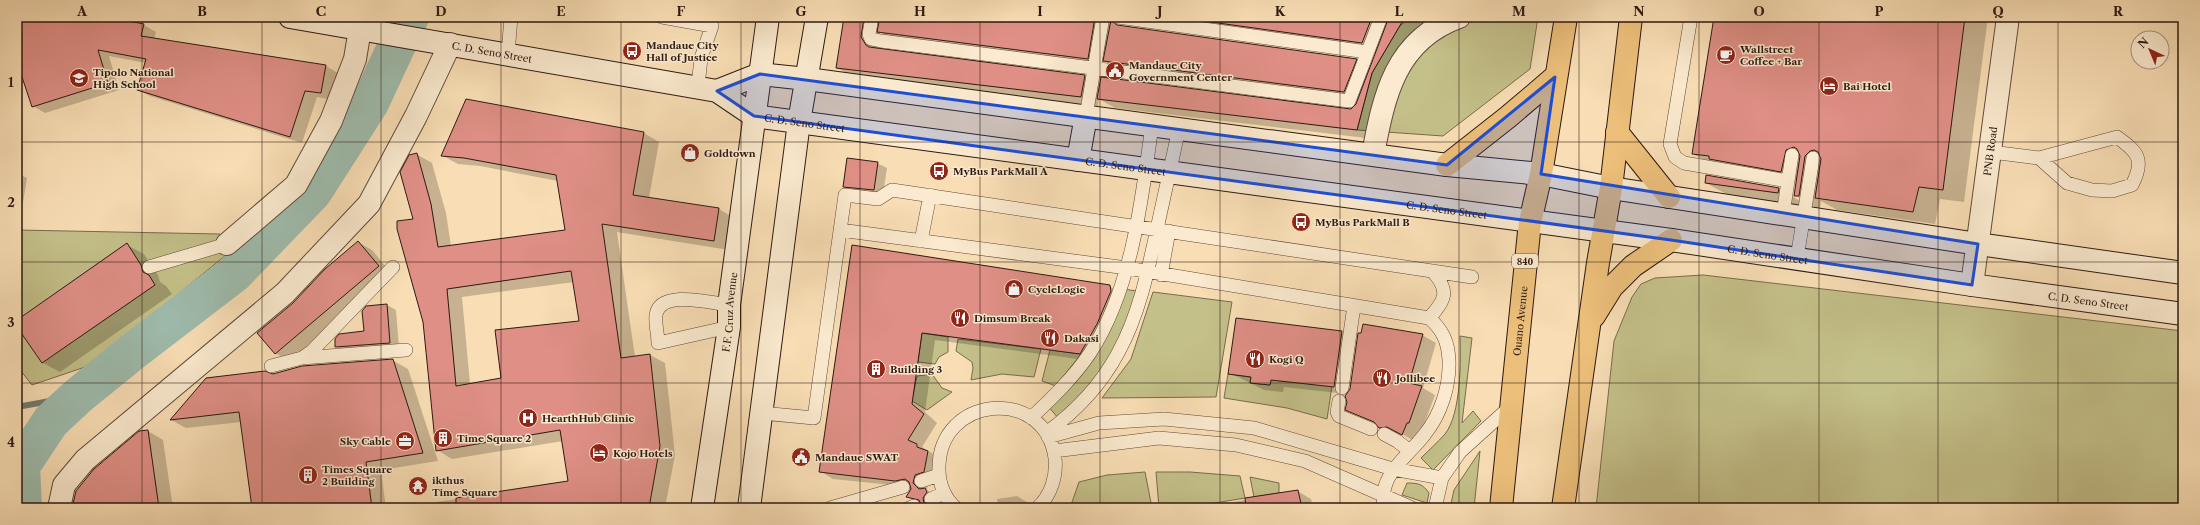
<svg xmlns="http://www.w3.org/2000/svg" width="2200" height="525" font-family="'Libre Caslon Text',serif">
<rect width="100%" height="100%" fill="#f9deb5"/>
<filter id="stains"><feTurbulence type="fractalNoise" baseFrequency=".005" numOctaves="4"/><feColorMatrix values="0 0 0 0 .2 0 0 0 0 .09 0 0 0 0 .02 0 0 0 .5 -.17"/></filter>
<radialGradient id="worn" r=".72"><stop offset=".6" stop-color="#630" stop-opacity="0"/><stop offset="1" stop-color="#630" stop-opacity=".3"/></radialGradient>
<path fill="#c4c089" stroke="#786c4d" d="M1410,17h128l-8,52 -87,67 -86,-6 15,-57 27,-46z
M17,230l203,4 11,17 -140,114 -59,20 -15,-19z
M1703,275l480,56v177h-587l18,-167 18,-44 9,-13 14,-6z
M1123,289l14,2 -17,48 -24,39 -38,40 -10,-12 15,-15z
M1153,292l79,10 -16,95 -114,1 29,-39z
M922,333l26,4v15l-9,5 -4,7 -17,-2z
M1460,336l12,2 -10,85 11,-12 8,10 -48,49 -12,-12c8,-8 17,-16 24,-24 16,-20 16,-73 15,-98z
M958,339l83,10 -7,28 -32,-3 -31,6 2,-12 -1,-6 -16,-11z
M1050,350l31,4 -25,32 -14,-5z
M932,374l10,14 10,4 -25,18 -15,-9 5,-25z
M1228,374l23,3 -1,6 20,2 1,-5 61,6 -5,33 -40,-11 -63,-10z
M1480,451l-6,57h-24l4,-18z
M1145,472l7,36h-82l9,-26 28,-7z
M1156,472h34l50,4 5,22 -60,10h-26z
M1250,477l29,6v10l-25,4z
M1407,483c11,0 16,1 22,10l-2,10 -25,-8z"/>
<path fill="#0003" fill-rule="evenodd" d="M17,17h85l42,8 12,7 -2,7 172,27 12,7 -5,27 -16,-3 -15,46 -152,-47 -12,-6 8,-27 -37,-7 10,34 -74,23 -12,-7 -16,-50z
M845,17h593l-22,19 -42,103 -259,-31 -16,-9 -1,7 -244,-29 -17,-9zM1137,18l240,34 -6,16 -15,-8 -236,-34 -6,-3 4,-4zM880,32l15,9 209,27 2,-6 15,9 238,30 -7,9 -252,-25 -15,-9 -206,-27z
M1715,17h273l-24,185 -24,-3 -5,25 -98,-14 -16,-9 -1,7h-3l-22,-13 2,-13 -66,-11 -17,-5 -21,-12z
M467,100l177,33 15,9 -10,56 70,11 15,9 -5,32 -112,-18 18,125 15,-2 15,8 10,92 -10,53h-268l172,-26 -6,-41 -111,18 -15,-9 -22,-231 1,-65 16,9 14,50 5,33 115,-15 -8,-50 -78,-15 -22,-2 -15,-8zM574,282l6,39 -78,58 -32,5 -8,-87z
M877,163l10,5 -4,27 -30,-3 -9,-5z
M17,173l10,5 -10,62z
M1706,183l73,6 21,12v4l-72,-10z
M358,242l14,8 20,24 -103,87 -14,-8 19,-50z
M127,245l17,9 14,21 2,7 6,4 6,8 -112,78 -17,-9 -26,-38v-3z
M853,246l256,40 14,8 1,5 -14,33 -17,29 -158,-21 -10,72 12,11 -15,24 19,12 -13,24 -1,7 11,7 2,3 -3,8h-14l-1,-4 -15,-8 4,-9 -78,-8 -13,-8zM916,444h2l-1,8z
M387,305l9,5 3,38 -54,4 -9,-5 29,-15z
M1236,319l106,13 13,8 -8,54 -63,-7 -1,5 -19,-2 -34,-17z
M1422,335l14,8 -13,45 12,7 -13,35h-2l-4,12 -14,-8 -9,1 -16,-11 -30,-15z
M392,360l16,9 30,92 -57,9 5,38h-133l-12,-86 -55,6 -15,-8 35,-41 67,-4z
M148,431l15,9 10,68h-101z
M1297,491l14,8 2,9h-115z
M1017,496l13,8 1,4h-33l-1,-9z"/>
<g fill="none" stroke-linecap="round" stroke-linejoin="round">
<path stroke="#717b6f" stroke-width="6" d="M17,407l61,-11"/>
<path stroke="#9ebcad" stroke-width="38" d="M23,508l-2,-42 30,-45 27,-25 53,-43 103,-79 79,-82 57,-89 40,-86"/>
</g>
<path fill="#df8f86" stroke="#2d1911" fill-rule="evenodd" d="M17,17h90l37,7 -3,12 185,29 -5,28 -16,-2 -15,46 -153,-47 9,-31 -48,-9 10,33 -76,24 -15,-45z
M844,17h20l-3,20 5,8 3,2 216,28 -4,22 -245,-29z
M880,17h215l-7,42 -211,-27z
M1175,17h197l-10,26z
M1389,17h16l-33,56 -15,57 -260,-31 4,-22 250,32 5,-5z
M1714,17h251l-22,173 -24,-3 -6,25 -98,-14 6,-39 -3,-7 -4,-2 -4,1 -5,5 -6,40h-5l6,-40 -3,-7 -3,-2 -8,3 -5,22 -72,-13v-3l-17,-2z
M1111,20l6,5 240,34 -13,33 -241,-31z
M466,99l178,33 -11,63 86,13 -5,33 -112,-17 19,134 29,-4 10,92 -11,62h-193v-10l112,-17 -8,-51 -124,21 -13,-129 -26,-93v-8l16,-2 -13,-47 9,-17 8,-2 14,51 7,43 127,-17 -9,-55 -92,-17 -23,-2zM571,271l8,50 -84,9 6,48 -45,8 -9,-97z
M847,158l31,4 -4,28 -31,-3z
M1706,175l73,13 -1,5 -73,-10z
M358,241l21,25 -104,88 -18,-21 36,-30 32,-34z
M127,243l14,22 2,7 6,3 6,10 -113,78 -25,-36v-7z
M852,245l258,40 1,6 -14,33 -17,30 -158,-21 -10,71 12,10 -16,26 9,4v3l11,4 -4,21 -9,3 -2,8 6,6 6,-1 2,4 -4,6 1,5 11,5h-13l-3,-8 -13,-3 5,-8 -2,-7 -4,-3 -10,2 -76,-9z
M387,304l3,39 -55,4v-8l4,-5 25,-3 -2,-20 4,-5z
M1236,318l106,13 -8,56 -63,-7 -1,5 -20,-2 1,-6 -23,-3z
M1363,324l60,10 -14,49 13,3 -13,37h-2l-5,12 -15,-8 -8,1 -5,-6 -29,-12 2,-8 -2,-6 5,-7 8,-56h3z
M393,359l30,94 -57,9 6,46h-120l-13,-96 -69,8 36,-42 59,-7 8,3 29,-8z
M148,430l11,78h-87l4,-17 18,-22 45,-38z
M1298,490l4,18h-56l-1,-10z"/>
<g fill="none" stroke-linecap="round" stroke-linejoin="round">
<defs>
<path id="lane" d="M662,17l50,9 -11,32 -3,28
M872,17l-3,17 2,5 10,2 468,60 32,-84
M1118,17l249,35
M1691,17l-21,127 5,13 9,6 104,18
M508,54l3,-37
M1086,116l17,-99
M1991,152l48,6 78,-21c21,15 28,23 15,48l-20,6 -20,-1 -25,-7 -28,-25
M1783,214l9,-59
M840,230l287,38 302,50c14,12 19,24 20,42 1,26 -8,54 -24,74 -18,24 -47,40 -41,74
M921,241l9,-46
M1797,258l16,-100
M149,267l78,-23
M1161,275l8,-44
M1429,318c17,-18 21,-28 3,-47
M729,327l-71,16c0,-8 -3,-19 -2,-28 4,-26 55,-12 73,-10
M302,358l10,-7 81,-84
M271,366l31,-8 104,-8
M1342,388l12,-82
M1339,401l-2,11 2,4 32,13
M761,413l53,5 31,-223 33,4 14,-9 580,87
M1031,418c21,-20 43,-41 59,-65 42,-64 52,-154 62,-228
M1046,433c29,-21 55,-48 72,-80 21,-38 30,-82 39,-124 7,-33 15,-67 22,-101
M1384,434l13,7 13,10
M1048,437l51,-14 65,-4 90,9 139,41 49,9
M1054,451l105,-13 77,7 69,16 107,47
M921,481l18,-6
M931,499l13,-6
M830,508l73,-21
M909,508l5,-2
M956,508c-11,-9 -17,-24 -17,-38 -2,-75 106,-85 116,-12 2,18 -4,38 -18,50
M1435,508l7,-30 18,-26 51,-46"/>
<g id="street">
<path d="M1373,154c11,-58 22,-114 86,-137"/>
<path d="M227,244l69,-59 35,-64 24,-62 5,-30"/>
<path id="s1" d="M1972,285l36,-268"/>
<path d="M59,508l5,-23 21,-25 200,-167 84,-89 47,-88 34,-72"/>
</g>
<g id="secondary">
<path id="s2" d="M290,17l427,74 37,25 917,124 301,45 211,29"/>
<path d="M717,91l43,-17 47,5 640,86 94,9 70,14 367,56 205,29"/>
<path d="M1078,160l8,-44"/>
<path id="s3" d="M702,508l27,-181v-22l39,-288"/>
<path d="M749,508l50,-386 18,-105"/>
</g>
<g id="highway">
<path d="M1617,132l52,65"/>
<path d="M1447,165l61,-48 47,-40"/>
<path d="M1594,316l18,-29 21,-21 38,-26"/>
<path id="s4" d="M1501,508l29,-286 11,-48 25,-157"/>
<path d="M1563,508l35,-245 13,-75 20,-171"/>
</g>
</defs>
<use href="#lane" stroke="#604a3a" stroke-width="14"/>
<use href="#street" stroke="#604a3a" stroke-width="24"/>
<use href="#secondary" stroke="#2d1911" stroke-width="24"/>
<use href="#highway" stroke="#2d1911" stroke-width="24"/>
<use href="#lane" stroke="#fbeacf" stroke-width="13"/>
<use href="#street" stroke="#fbeacf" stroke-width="22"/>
<use href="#secondary" stroke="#fbeacf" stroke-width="22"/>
<use href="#highway" stroke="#ecbf7a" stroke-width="22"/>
</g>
<path fill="#1d4ed8" fill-opacity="0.2" stroke="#1d4ed8" stroke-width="3" stroke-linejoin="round" d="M760,74l687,91 108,-88 -14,97 437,70 -6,41 -301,-45 -917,-124 -37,-25z"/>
<path fill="none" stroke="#2d1911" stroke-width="1" stroke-opacity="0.55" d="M142,17v491M262,17v491M381,17v491M501,17v491M621,17v491M741,17v491M860,17v491M980,17v491M1100,17v491M1220,17v491M1340,17v491M1459,17v491M1579,17v491M1699,17v491M1819,17v491M1938,17v491M2058,17v491M17,142h2166M17,262h2166M17,383h2166"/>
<defs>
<symbol id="bus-disc" viewBox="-11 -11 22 22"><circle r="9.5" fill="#8f2418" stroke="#fbeacf"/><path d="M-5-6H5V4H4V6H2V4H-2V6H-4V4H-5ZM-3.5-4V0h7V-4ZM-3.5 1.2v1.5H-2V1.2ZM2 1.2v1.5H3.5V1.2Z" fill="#fff"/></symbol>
<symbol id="cafe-disc" viewBox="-11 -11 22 22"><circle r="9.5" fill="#8f2418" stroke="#fbeacf"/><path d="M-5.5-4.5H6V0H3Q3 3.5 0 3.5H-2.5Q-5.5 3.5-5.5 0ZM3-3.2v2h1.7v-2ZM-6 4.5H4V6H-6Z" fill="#fff"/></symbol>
<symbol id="civic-disc" viewBox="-11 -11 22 22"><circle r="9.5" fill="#8f2418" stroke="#fbeacf"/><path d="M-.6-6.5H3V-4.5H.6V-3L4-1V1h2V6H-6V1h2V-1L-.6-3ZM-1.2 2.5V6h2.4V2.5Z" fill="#fff"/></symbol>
<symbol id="school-disc" viewBox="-11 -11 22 22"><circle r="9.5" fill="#8f2418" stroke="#fbeacf"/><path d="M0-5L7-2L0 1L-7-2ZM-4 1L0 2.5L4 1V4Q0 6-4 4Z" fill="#fff"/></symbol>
<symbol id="hotel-disc" viewBox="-11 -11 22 22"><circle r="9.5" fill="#8f2418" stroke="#fbeacf"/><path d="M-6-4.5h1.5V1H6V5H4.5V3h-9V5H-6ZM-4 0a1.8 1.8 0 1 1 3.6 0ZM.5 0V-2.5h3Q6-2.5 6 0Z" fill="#fff"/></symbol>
<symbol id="shop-disc" viewBox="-11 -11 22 22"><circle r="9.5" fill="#8f2418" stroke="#fbeacf"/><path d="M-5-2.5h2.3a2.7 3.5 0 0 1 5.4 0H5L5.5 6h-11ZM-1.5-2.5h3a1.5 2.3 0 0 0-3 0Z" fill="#fff"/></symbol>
<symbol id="restaurant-disc" viewBox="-11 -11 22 22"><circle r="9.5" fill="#8f2418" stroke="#fbeacf"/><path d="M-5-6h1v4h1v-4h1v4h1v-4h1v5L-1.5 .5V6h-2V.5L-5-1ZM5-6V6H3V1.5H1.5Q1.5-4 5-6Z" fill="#fff"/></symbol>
<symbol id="building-disc" viewBox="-11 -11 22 22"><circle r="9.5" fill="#8f2418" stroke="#fbeacf"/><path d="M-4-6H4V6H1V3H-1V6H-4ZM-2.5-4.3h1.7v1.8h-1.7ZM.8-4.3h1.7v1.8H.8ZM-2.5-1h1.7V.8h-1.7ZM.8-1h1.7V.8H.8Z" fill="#fff"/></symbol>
<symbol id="hospital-disc" viewBox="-11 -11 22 22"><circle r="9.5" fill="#8f2418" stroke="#fbeacf"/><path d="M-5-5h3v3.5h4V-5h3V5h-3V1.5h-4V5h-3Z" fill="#fff"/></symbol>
<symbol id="office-disc" viewBox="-11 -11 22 22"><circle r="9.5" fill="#8f2418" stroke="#fbeacf"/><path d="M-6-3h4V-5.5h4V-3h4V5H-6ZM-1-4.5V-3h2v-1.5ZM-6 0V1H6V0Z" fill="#fff"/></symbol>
<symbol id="temple-disc" viewBox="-11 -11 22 22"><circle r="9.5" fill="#8f2418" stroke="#fbeacf"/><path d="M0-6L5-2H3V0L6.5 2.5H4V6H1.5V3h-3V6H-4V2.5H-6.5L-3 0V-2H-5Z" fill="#fff"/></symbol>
</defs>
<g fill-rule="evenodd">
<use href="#bus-disc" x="621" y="40" width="22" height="22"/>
<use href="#cafe-disc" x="1715" y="44" width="22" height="22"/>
<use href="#civic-disc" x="1104" y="60" width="22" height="22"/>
<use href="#school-disc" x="68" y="67" width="22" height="22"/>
<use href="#hotel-disc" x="1818" y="75" width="22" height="22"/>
<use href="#shop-disc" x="679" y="142" width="22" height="22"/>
<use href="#bus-disc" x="928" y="160" width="22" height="22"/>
<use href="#bus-disc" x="1290" y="211" width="22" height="22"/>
<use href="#shop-disc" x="1003" y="278" width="22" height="22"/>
<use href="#restaurant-disc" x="949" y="307" width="22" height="22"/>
<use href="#restaurant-disc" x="1039" y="327" width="22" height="22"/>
<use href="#restaurant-disc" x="1244" y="348" width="22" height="22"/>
<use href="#building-disc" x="865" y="358" width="22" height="22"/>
<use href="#restaurant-disc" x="1371" y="367" width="22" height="22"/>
<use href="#hospital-disc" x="517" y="407" width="22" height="22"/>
<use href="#building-disc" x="432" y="427" width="22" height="22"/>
<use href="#office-disc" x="394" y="430" width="22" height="22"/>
<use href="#hotel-disc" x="588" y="442" width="22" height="22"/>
<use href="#civic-disc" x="790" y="446" width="22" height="22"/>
<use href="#building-disc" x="297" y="464" width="22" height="22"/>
<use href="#temple-disc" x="407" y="475" width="22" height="22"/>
</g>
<g text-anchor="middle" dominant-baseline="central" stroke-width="3" stroke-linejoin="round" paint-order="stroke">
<rect fill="#fbeacf" stroke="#6b584a" stroke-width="1" x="1512" y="254" width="26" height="14" rx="3"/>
<g font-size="9" font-weight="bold" fill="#2d1911">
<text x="1525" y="261">840</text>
</g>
<g font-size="10" font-weight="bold" fill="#2d1911" stroke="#fbeacf" text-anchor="start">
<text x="646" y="45">Mandaue City<tspan x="646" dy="12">Hall of Justice</tspan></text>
<text x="1740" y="49">Wallstreet<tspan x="1740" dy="12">Coffee + Bar</tspan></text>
<text x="1129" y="65">Mandaue City<tspan x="1129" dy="12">Government Center</tspan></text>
<text x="93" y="72">Tipolo National<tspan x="93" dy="12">High School</tspan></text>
<text x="1843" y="86">Bai Hotel</text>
<text x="704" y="153">Goldtown</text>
<text x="953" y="171">MyBus ParkMall A</text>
<text x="1315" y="222">MyBus ParkMall B</text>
<text x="1028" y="289">CycleLogic</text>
<text x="974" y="318">Dimsum Break</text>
<text x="1064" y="338">Dakasi</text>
<text x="1269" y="359">Kogi Q</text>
<text x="890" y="369">Building 3</text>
<text x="1396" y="378">Jollibee</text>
<text x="542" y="418">HearthHub Clinic</text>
<text x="457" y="438">Time Square 2</text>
<text x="391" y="441" text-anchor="end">Sky Cable</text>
<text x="613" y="453">Kojo Hotels</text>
<text x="815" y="457">Mandaue SWAT</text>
<text x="322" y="469">Times Square<tspan x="322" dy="12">2 Building</tspan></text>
<text x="432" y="480">ikthus<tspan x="432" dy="12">Time Square</tspan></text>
</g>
<g font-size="10" fill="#2d1911" stroke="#fbeacf">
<text stroke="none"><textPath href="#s2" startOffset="205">C. D. Seno Street</textPath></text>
<text stroke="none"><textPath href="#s2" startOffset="529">C. D. Seno Street</textPath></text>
<text stroke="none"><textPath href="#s1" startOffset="135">PNB Road</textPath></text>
<text stroke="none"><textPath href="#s2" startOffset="853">C. D. Seno Street</textPath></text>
<text stroke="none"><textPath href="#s2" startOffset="1177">C. D. Seno Street</textPath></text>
<text stroke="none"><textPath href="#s2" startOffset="1501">C. D. Seno Street</textPath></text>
<text stroke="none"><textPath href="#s2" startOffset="1825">C. D. Seno Street</textPath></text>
<text stroke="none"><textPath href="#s3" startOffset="198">F.F. Cruz Avenue</textPath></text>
<text stroke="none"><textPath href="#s4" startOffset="188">Ouano Avenue</textPath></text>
</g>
</g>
<rect width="2200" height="525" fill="none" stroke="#f9deb5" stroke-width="44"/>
<g transform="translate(2150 50) rotate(316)"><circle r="19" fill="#fbeacf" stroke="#a99683"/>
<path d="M0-3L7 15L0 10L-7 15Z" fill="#8f2418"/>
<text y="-6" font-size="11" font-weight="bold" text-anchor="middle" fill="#2d1911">N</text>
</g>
<rect x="22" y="22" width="2156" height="481" fill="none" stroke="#2d1911" stroke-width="1.5"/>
<g font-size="13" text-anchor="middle" font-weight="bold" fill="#2d1911">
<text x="82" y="16">A</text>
<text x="202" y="16">B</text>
<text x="321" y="16">C</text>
<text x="441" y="16">D</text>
<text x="561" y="16">E</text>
<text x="681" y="16">F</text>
<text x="801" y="16">G</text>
<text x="920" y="16">H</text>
<text x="1040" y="16">I</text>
<text x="1160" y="16">J</text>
<text x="1280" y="16">K</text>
<text x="1399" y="16">L</text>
<text x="1519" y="16">M</text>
<text x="1639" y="16">N</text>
<text x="1759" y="16">O</text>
<text x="1879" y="16">P</text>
<text x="1998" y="16">Q</text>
<text x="2118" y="16">R</text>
<text x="11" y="87">1</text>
<text x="11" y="207">2</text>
<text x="11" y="327">3</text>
<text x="11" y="447">4</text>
</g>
<rect width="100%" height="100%" filter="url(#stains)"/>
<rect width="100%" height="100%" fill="url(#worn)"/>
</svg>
